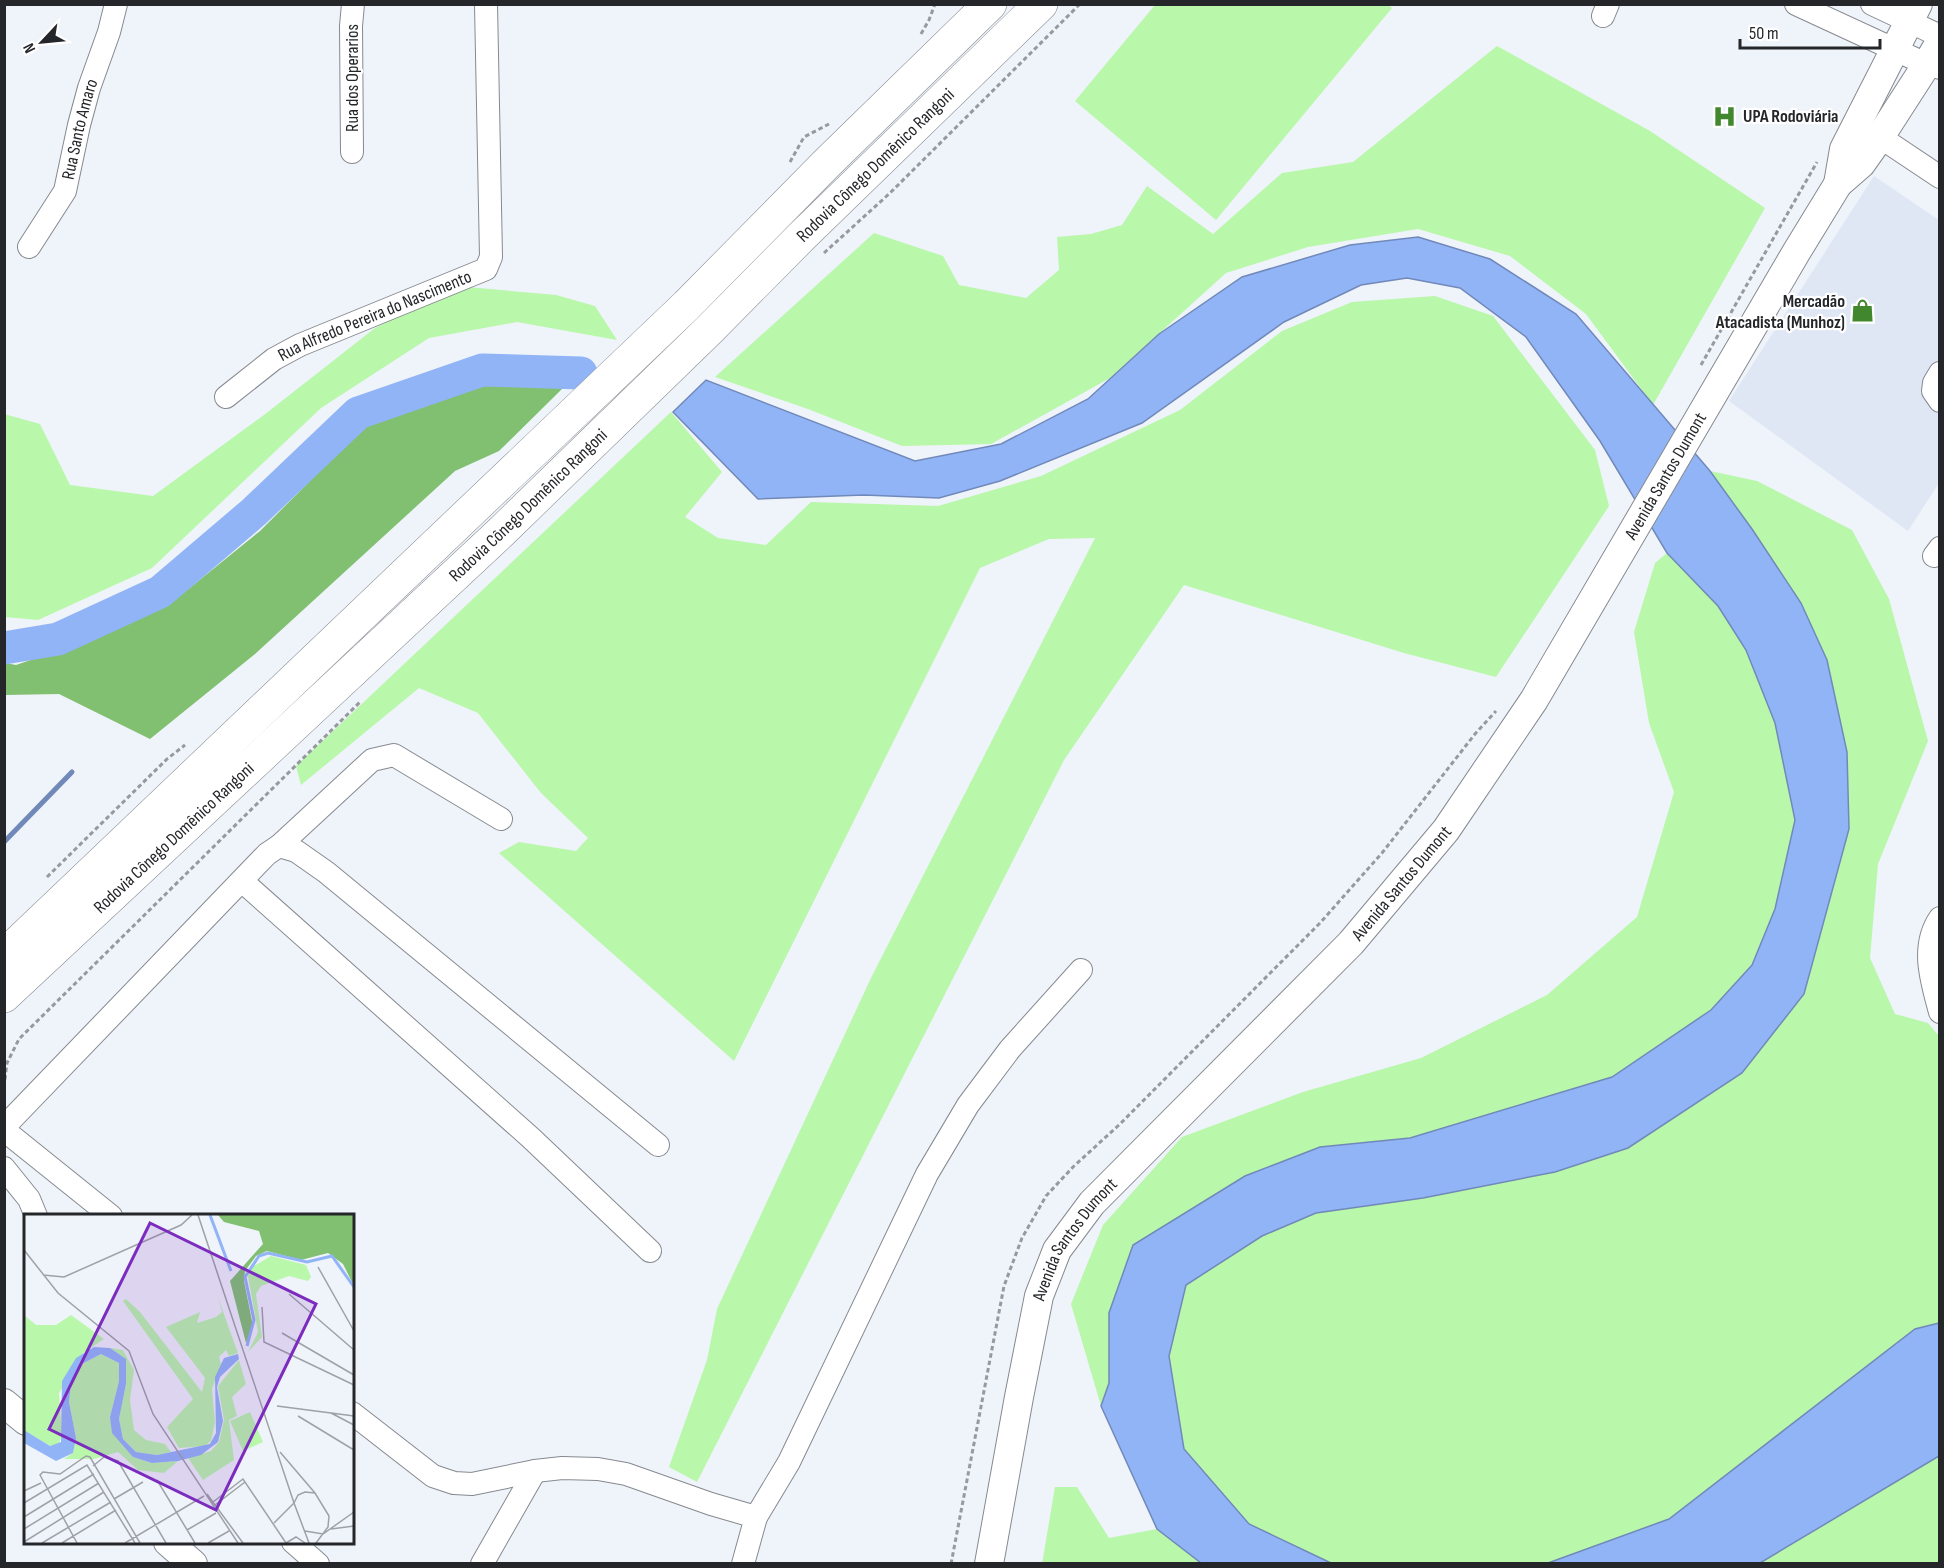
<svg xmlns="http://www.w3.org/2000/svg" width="1944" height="1568" font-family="'Sofia Sans Condensed',sans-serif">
<rect width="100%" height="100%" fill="#eff3fa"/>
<path fill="#dfe7f5" d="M1874,176l65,44v263l-31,48 -179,-130z"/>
<path fill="#b9f7aa" d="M1387,4l5,4 -176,212 -141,-119 80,-96z
M1497,46l153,85 115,77 -112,197 -67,-91 -76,-58 -92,-27 -110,18 -82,26 -116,105 -119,66 -89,2 -94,-37 -93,-32 159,-144 69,23 16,29 67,13 33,-28 -2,-33 34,-3 31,-9 25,-39 66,48 69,-61 71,-11z
M456,286l100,9 39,11 22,34 -100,-18 -88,16 -108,70 -169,160 -114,52 -33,-3 -1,-203 36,10 30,61 83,11 111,-81 111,-87z
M1435,296l58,20 102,134 14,56 -113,171 -92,-24 -220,-68 -120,175 -367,722 -28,-15 38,-107 10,-51 154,-331 224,-440 -46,1 -69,29 -246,493 -235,-208 20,-11 57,9 12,-13 -47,-45 -63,-80 -59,-25 -118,97 -5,-19 375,-354 51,60 -37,45 33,21 48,7 45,-43 127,4 103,-30 139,-66 102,-79 70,-29z
M1710,471l47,10 95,49 37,69 39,142 -50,123 -8,94 25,56 33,9 11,13v287l-24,6 -246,190 -121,45 -217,-1 -82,-39 -65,-75 -15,-93 17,-71 76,-49 54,-23 107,-15 132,-26 73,-24 176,-154 23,-334 -26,-57 -49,-73z
M1667,553l51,53 28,44 29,73 20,97 -20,89 -24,56 -40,45 -99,67 -202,61 -90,9 -75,29 -112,69 -24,68v70l-8,23 -30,-102 32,-79 79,-88 121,-45 118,-34 126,-63 90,-78 37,-125 -25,-69 -15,-91 21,-69z
M1939,1456v107h-179z
M1055,1487h22l32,51 48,-9 44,34 -159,1z"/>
<path fill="#80c070" d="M472,378l91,10 -64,63 -44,20 -200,183 -105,85 -91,-45 -54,1v-32l11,2 79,-27 86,-43 79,-64 104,-104 39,-24z"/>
<path fill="#91b4f7" stroke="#7189b9" stroke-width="1.5" d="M1418,237l72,22 86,55 134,157 42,58 49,74 26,57 20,92 2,77 -45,165 -62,79 -114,75 -73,24 -132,26 -107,15 -54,23 -76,49 -17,71 15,93 65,75 82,39h-130l-44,-34 -56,-123 8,-23v-70l24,-68 112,-69 75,-29 90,-9 202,-61 99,-67 41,-45 23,-56 20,-89 -20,-97 -29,-73 -28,-44 -51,-53 -67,-112 -74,-104 -66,-49 -53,-10 -46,7 -77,37 -142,101 -142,58 -61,17 -75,-3 -106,4 -85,-87 33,-32 209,81 86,-17 87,-45 71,-65 83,-57 108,-32z
M1939,1323v133l-179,107h-212l121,-44 246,-190z"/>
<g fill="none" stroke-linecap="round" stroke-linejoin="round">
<path stroke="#7189b9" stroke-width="5" d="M4,842l68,-70"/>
<path stroke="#91b4f7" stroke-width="33" d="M4,648l54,-9 102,-47 94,-80 104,-99 124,-43 99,3"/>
<defs>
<g id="minor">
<path d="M1796,4l119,55 25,9"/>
<path d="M1872,4l68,32"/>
<path d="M1603,16l5,-12"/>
<path d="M1880,137l60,40"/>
<path d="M352,152l-1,-126 2,-22"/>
<path id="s1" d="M29,247l36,-56 14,-66 10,-37 20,-56 7,-28"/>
<path d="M1940,373l-6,10 -1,8 7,10"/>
<path id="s2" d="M226,397l48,-38 26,-14 186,-76 5,-12 -5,-253"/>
<path d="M1934,556l6,-8"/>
<path d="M279,846l93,-86 22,-5 107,64"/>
<path d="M242,881l289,257 119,113"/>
<path d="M1940,918c-20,29 -8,64 0,94"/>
<path d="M4,1127l263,-273 12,-8 17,5 30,21 332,273"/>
<path d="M4,1130l107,86"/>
<path d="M4,1168l25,31 7,17"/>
<path d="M352,1413l81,63 21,7 18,1 63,-13 27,-3 36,1 28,5 85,30 45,13 33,-55 138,-288 41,-69 42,-56 71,-79"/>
<path d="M293,1542l25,22"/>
<path d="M482,1564l53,-93"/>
<path d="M743,1564l13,-47"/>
</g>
<g id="major">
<path d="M1838,184l6,-35 74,-145"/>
<path d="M4,1403l22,18"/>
<path d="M168,1542l25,22"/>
<path id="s3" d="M989,1564l30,-167 20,-101 18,-46 35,-47 259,-260 95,-113 88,-130 263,-449 41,-67 23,-20 19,-27 47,-73 13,-22"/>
</g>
<g id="highway">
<path d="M4,956l683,-651 140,-142 163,-159"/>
<path id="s4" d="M4,996l496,-463 210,-204 91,-92 240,-233"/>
</g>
</defs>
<use href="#minor" stroke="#868a90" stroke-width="24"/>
<use href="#major" stroke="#868a90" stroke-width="30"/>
<use href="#highway" stroke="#868a90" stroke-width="34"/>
<path stroke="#96999e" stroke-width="3" stroke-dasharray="4.5 3" stroke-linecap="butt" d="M921,34l8,-14 6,-16
M790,162l14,-25 25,-13
M824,253l66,-60 190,-189
M1701,365l116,-203
M47,877l120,-118 18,-14
M4,1087l3,-24 12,-24 342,-338
M951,1564l53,-278 18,-48 24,-42 27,-29 47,-43 200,-201 62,-70 93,-119 21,-23"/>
<use href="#minor" stroke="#fff" stroke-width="22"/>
<use href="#major" stroke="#fff" stroke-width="28"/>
<use href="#highway" stroke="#fff" stroke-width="33"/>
</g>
<defs>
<symbol id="hospital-bare" viewBox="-9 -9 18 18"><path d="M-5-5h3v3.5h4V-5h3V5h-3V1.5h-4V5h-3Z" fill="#41872d" stroke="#fff" stroke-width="2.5" paint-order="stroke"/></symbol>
<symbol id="shop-bare" viewBox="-9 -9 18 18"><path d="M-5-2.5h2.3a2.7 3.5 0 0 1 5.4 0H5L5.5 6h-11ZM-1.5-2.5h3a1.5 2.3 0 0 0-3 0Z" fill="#41872d" stroke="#fff" stroke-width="2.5" paint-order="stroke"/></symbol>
</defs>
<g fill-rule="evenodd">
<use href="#hospital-bare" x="1708" y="100" width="33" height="33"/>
<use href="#shop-bare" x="1846" y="294" width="33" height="33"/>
</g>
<g text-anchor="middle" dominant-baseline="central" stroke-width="4.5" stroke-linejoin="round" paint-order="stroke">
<g font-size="18" fill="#252629" stroke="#fff">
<text transform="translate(352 78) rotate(-90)">Rua dos Operarios</text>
<text stroke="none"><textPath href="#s1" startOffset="130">Rua Santo Amaro</textPath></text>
<text stroke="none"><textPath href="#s4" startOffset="1204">Rodovia Cônego Domênico Rangoni</textPath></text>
<text stroke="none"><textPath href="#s2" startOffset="171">Rua Alfredo Pereira do Nascimento</textPath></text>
<text stroke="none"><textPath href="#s3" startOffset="1312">Avenida Santos Dumont</textPath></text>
<text stroke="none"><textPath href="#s4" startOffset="718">Rodovia Cônego Domênico Rangoni</textPath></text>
<text stroke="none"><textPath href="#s4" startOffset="232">Rodovia Cônego Domênico Rangoni</textPath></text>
<text stroke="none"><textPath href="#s3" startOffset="826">Avenida Santos Dumont</textPath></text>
<text stroke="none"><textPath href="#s3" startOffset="340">Avenida Santos Dumont</textPath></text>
</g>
<g font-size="18" font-weight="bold" fill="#252629" stroke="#fff" text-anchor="start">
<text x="1743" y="116">UPA Rodoviária</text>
<text x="1845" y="301" text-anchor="end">Mercadão<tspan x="1845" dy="21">Atacadista (Munhoz)</tspan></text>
</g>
</g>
<g transform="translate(24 1214)">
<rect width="330" height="330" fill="#eff3fa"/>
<path d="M247,42l35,9 5,12 -3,4 -19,-5 -28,10 -5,8 6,43 -14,15 10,-20 -10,-56 6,-10zM193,81l21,58 -9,3 -3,-6 -7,7 2,7 -9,25 3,33 -4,19 -6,5 -26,2 -12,-21 26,-28 -70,-98 3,-2 14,13 62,80 3,-14 -39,-51 34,-15 -3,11 19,-6 6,-5zM0,101l12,10h20l15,-10 33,24 -21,14 -24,40 3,42 -4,11h-8l-26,-16zM86,134l13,2 11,20 -4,30 4,30 12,10 19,4 6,8 -14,3 -21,-3 -13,-13 -4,-20 7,-35v-24zM77,140l18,9v18l-9,36 23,40 19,6 26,-2 -14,12 -26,-3 -20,-18 -24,7h-30l9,-6 3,-15 -7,-36 2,-19 9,-18zM215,146l7,24 -14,13 5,19 -8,4 5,40 -31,20 -15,-22 23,-7 8,-9 5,-22 -6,-34zM226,198l13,30 -20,9 -13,-30z" fill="#b9f7aa"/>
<path d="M194,1h136v71l-11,-22 -15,-11 -27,7 -34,-9 -11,5 -11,15 -1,10 9,45 -7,17 -16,-62 33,-37 -4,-13 -35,-9z" fill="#80c070"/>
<path d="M70,133l16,1 16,11v25l-7,35 4,20 13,13 21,3 53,-11 6,-11 -1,-56 9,-19 14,-4 1,5 -19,18 -3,10 6,34 -5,21 -17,13 -23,6 -26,2 -19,-6 -21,-24 -2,-16 9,-36v-18l-18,-9 -21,11 -9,18 -2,19 7,36 -3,15 -17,8 -32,-18v-13l26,16 11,-4 1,-61 14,-23z" fill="#91b4f7"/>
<path fill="none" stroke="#91b4f7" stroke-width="3" d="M186,1l21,56M223,132l7,-26 -9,-43 14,-21 9,-3 39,9 25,-6 22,31"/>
<path fill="none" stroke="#9ea1a6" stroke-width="1.5" d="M174,1l96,288M0,36l34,43 71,58 24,63 85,129M294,53l36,64M19,61l21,2 117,-52 11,-10M265,80l65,56M238,93l2,35 90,43M258,119l72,42M253,192l77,10M307,199l23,12M274,202l56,34M256,238l35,41M69,252l11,-9 14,4 48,82M133,266l38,63M0,277l17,-8M183,280l36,49M90,285l29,-17M189,288l30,-23 43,64M0,289l63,-38 48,78M191,291l30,-23M0,303l70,-43M250,309l20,-20M0,315l75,-46M307,315l23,-3M163,316l29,-17M281,317l18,3 31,-22M0,328l80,-50M18,329l69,-41M38,329l54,-33M53,329l-37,-68 3,-3 17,2 26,-18 4,1 50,86M101,329l79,-47M184,329l21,-12M262,329l10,-6 9,6M285,329l-15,-40 4,-8 7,-3 10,1 14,23 -1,11 -12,16"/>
<path fill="#7b2cbf" fill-opacity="0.15" stroke="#7b2cbf" stroke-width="3" d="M126,9l166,81 -100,206 -167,-81z"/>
<rect width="330" height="330" fill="none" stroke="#252629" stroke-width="3"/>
</g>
<rect width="1944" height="1568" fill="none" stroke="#252629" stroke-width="12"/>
<g transform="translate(42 42) rotate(244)" stroke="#ffffff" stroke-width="4.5" paint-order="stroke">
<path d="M0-4.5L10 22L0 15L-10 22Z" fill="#252629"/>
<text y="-9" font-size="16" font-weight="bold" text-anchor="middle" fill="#252629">N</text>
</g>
<path d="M1740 39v9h140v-9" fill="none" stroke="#252629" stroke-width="3"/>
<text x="1749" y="39" font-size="18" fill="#252629" stroke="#ffffff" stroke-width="4.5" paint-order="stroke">50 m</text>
</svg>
